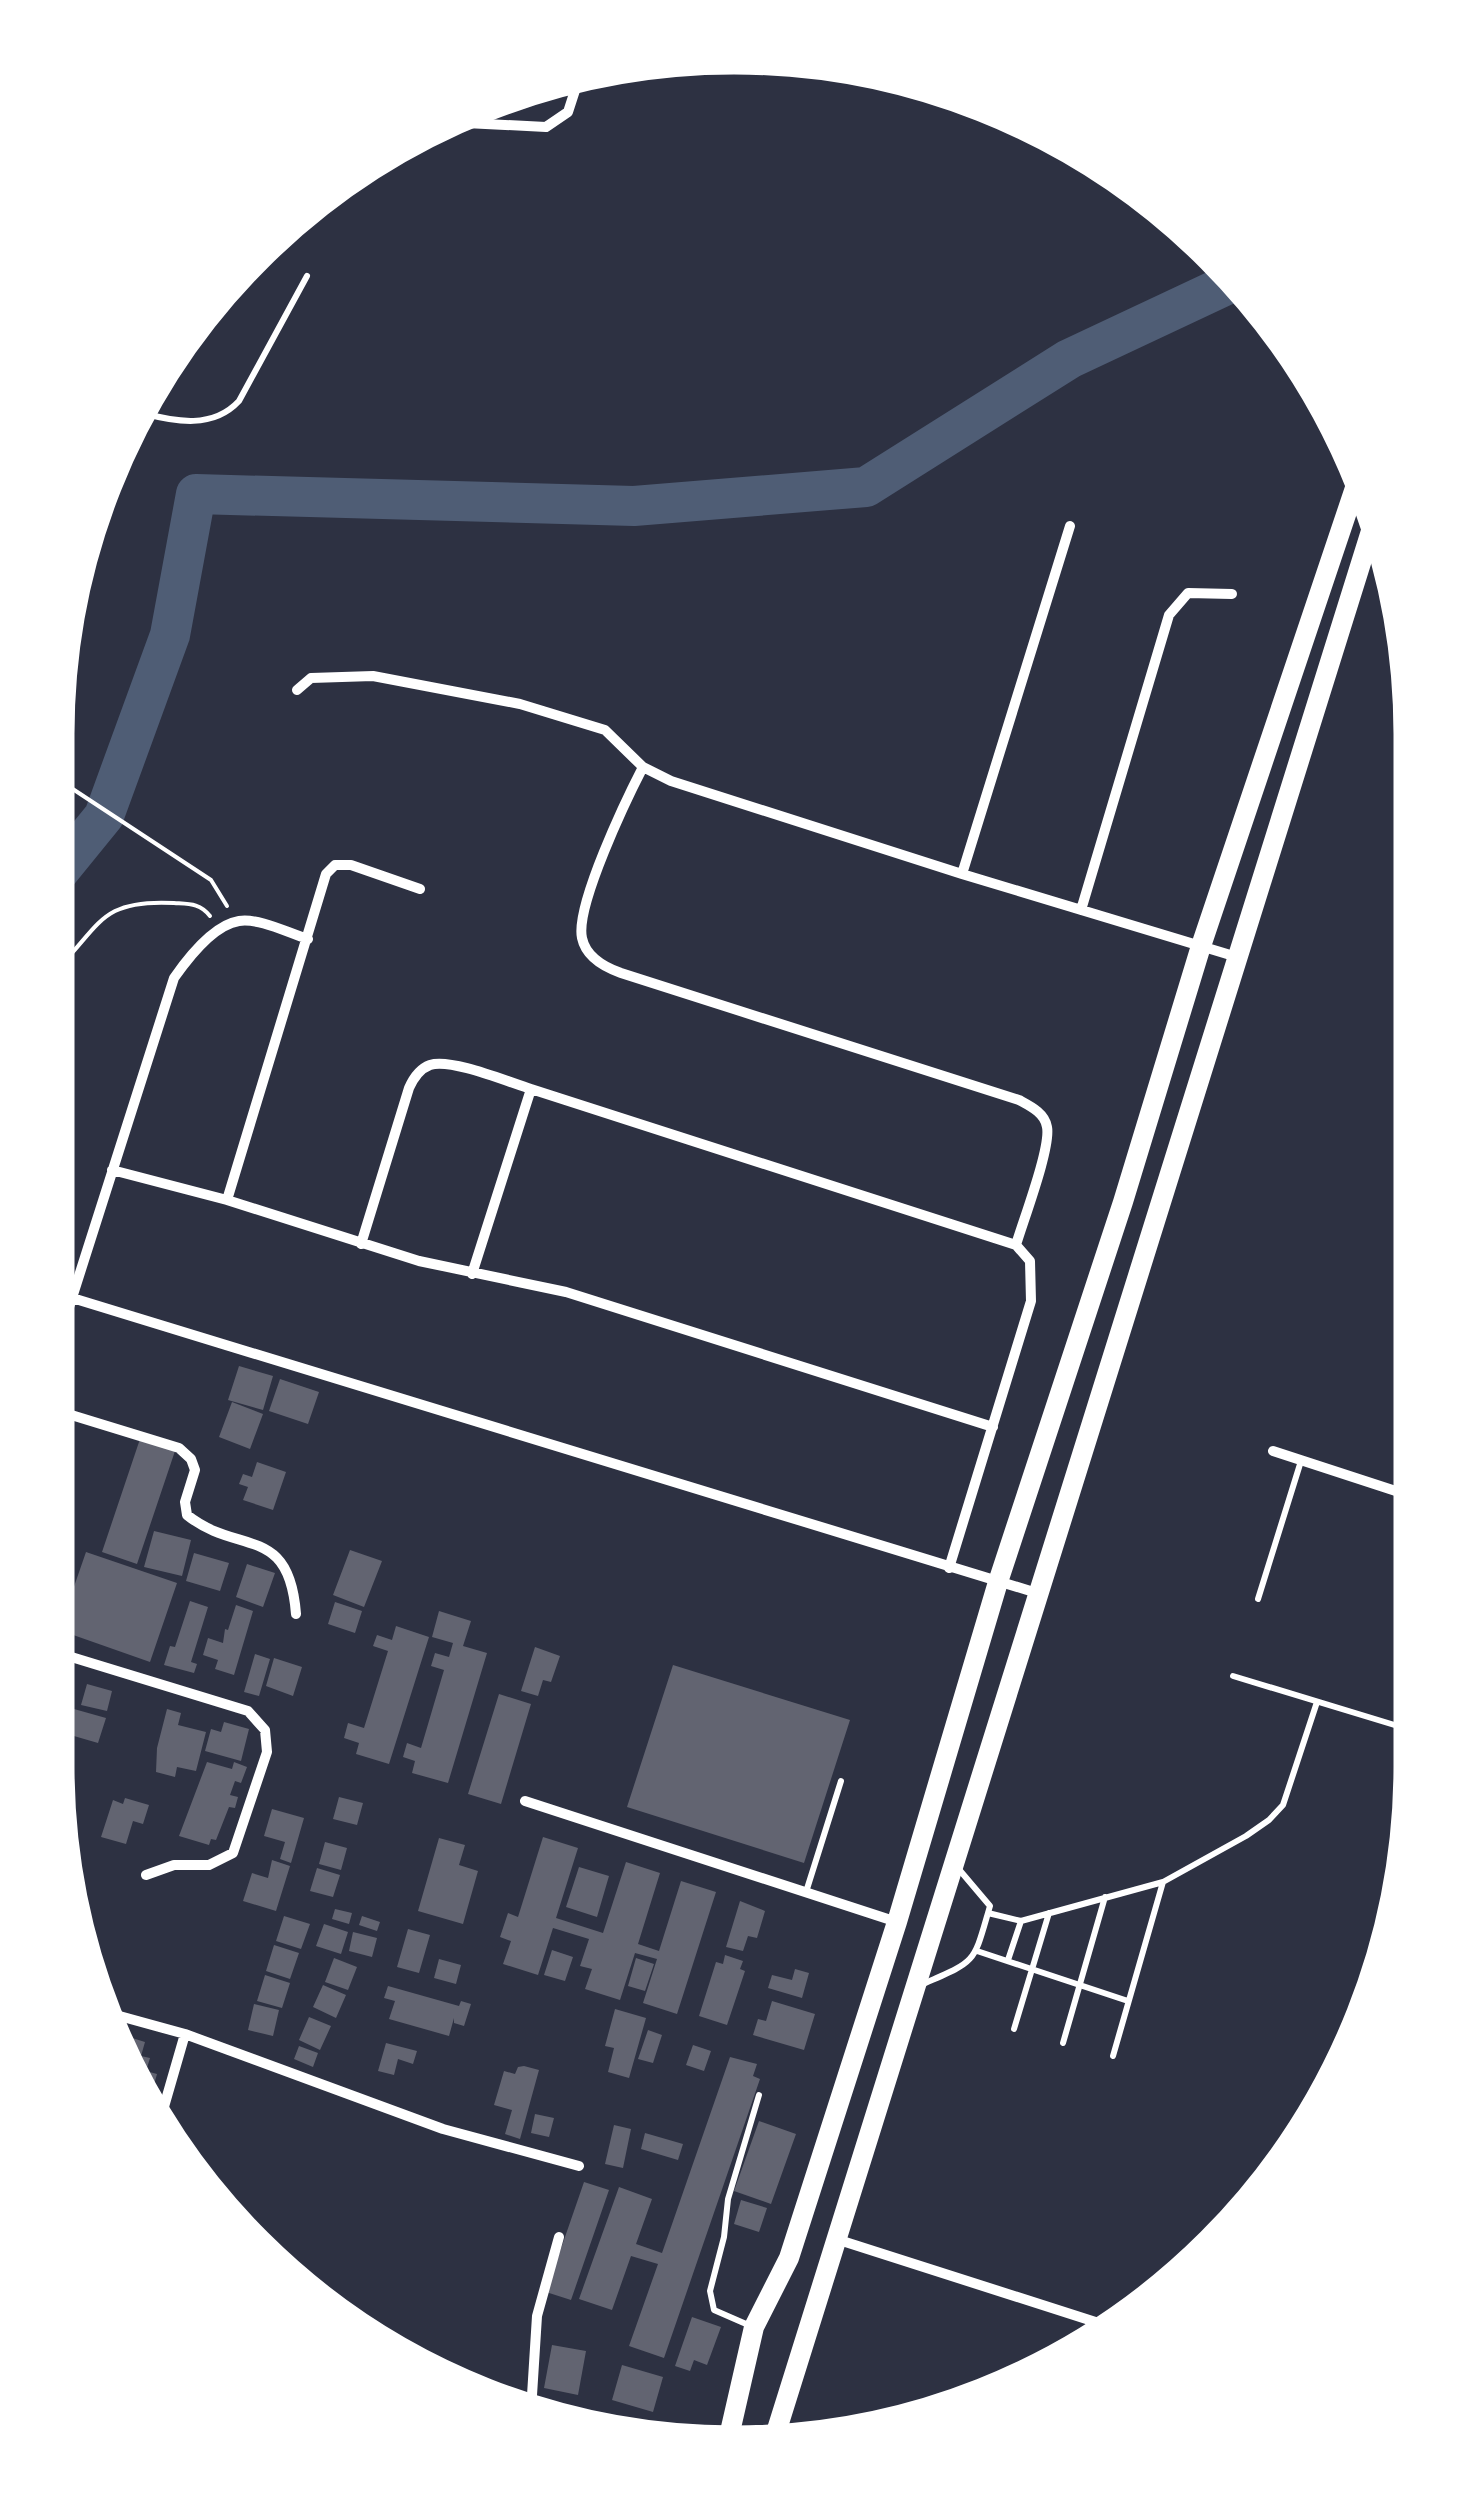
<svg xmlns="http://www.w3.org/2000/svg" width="1468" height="2501" font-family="'Noto Serif',serif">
<rect width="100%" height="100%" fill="#2d3142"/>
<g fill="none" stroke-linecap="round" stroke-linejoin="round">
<path stroke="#4f5d75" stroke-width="40" d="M56,875l48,-59 66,-181 26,-141 438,12 232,-19 203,-128 166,-78"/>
</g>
<path fill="#626471" d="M239,1366l34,10 -10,34 -35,-10z
M280,1379l39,13 -11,32 -39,-13z
M232,1402l31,12 -13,35 -31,-12z
M140,1439l35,12 -38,113 -35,-12z
M257,1462l29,10 -13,38 -30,-10 5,-13 -9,-3 4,-10 9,3z
M154,1531l37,9 -9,36 -38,-9z
M350,1550l32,11 -18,46 -31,-12z
M86,1552l91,31 -27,79 -91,-32z
M194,1553l35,10 -9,28 -34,-10z
M247,1564l28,9 -12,34 -27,-10z
M190,1601l18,6 -17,55 6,2 -3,9 -30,-8 6,-19 5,1z
M335,1602l27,9 -7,22 -27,-9z
M236,1605l17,6 -19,64 -19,-6 3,-9 -15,-5 5,-17 15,5 2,-14 3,1z
M439,1611l32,10 -8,25 24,7 -39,130 -36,-10 3,-12 -12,-4 4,-14 14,5 23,-78 -13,-4 4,-13 14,4 4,-14 -21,-6z
M396,1626l33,11 -40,127 -33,-10 3,-11 -15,-5 4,-15 16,5 24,-77 -15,-5 4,-11 15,5z
M535,1647l25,9 -9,26 -8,-2 -5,16 -17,-5z
M255,1654l15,5 -11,37 -15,-4z
M274,1658l28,9 -9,29 -27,-10z
M673,1665l177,55 -46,143 -177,-56z
M87,1684l25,7 -5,20 -26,-6z
M499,1694l32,10 -30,100 -33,-10z
M74,1709l32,9 -8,25 -31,-9z
M167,1709l14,4 -3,12 28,7 -10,39 -19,-4 -2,10 -19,-5 1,-24z
M224,1722l25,7 -8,32 -36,-10 6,-22 10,3z
M207,1762l25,7 2,-7 13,5 -6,16 -6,-2 -5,14 8,2 -3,11 -6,-1 -13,33 -5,-1 -2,6 -30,-9z
M339,1797l24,6 -6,22 -24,-6z
M125,1798l24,7 -6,19 -10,-3 -7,23 -25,-7 12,-37 10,4z
M272,1809l32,9 -13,45 -11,-4 5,-17 -21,-6z
M543,1837l35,11 -22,70 47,15 23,-71 34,11 -22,71 21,7 22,-70 35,11 -39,122 -34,-11 14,-44 -22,-6 -15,47 -35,-11 7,-20 -12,-3 9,-27 -36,-11 -15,47 -35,-11 8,-23 -11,-4 8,-24 10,4z
M439,1838l26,7 -6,20 19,6 -15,53 -45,-13z
M325,1842l22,6 -6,22 -22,-6z
M272,1860l18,6 -14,45 -33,-10 9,-28 16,5z
M579,1867l30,9 -12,41 -31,-10z
M317,1868l23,7 -7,22 -23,-6z
M740,1901l25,10 -8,27 -9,-2 -5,15 -17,-4z
M335,1909l17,4 -3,11 -17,-5z
M284,1916l26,8 -9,25 -25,-8z
M362,1916l18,6 -3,9 -18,-6z
M324,1924l24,8 -7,22 -25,-8z
M408,1929l22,6 -11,38 -22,-6z
M353,1932l24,6 -5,19 -23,-6z
M274,1945l25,8 -9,26 -24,-8z
M552,1950l21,7 -8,24 -21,-6z
M725,1955l18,6 -3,8 5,2 -18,54 -28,-9 17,-54 7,2z
M334,1958l23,9 -9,23 -23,-8z
M636,1958l18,6 -9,27 -17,-5z
M439,1959l22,6 -5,19 -22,-6z
M795,1969l14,4 -7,25 -34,-10 4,-13 20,5z
M265,1975l25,8 -8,25 -25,-7z
M323,1985l23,10 -10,23 -23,-11z
M388,1986l71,20 2,-5 10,3 -7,22 -10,-3v-5l-5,18 -60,-17 6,-18 -11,-3z
M772,2001l43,13 -11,36 -51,-15 5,-16 8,2z
M254,2004l25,6 -6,26 -25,-6z
M615,2009l31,9 -17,60 -21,-6 6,-24 -9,-2z
M309,2017l22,9 -11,24 -21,-10z
M648,2030l14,5 -9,28 -15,-4z
M129,2037l16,5 -4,14 9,2 -4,13 11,3 -4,14 -8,-2 -19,-36z
M386,2043l31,8 -4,13 -15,-5 -4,16 -16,-4z
M693,2045l18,6 -7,20 -18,-6z
M299,2046l19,7 -5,14 -19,-8z
M730,2057l27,7 -4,12 7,3 -96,279 -35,-12 29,-82 -27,-8 -19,54 -33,-11 40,-112 33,12 -16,45 26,9z
M524,2066l15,4 -19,69 -15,-5 7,-24 -18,-5 10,-34 11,3 3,-7z
M535,2114l19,4 -5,19 -18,-4z
M759,2121l37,13 -25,70 -37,-13z
M614,2125l17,4 -8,39 -18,-4z
M645,2133l38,11 -5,16 -37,-11z
M584,2182l25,8 -38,110 -25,-8z
M741,2200l26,8 -8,24 -25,-8z
M692,2317l29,10 -14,38 -13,-5 -4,11 -15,-5z
M552,2345l34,6 -8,44 -34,-7z
M622,2365l41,12 -10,35 -41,-12z"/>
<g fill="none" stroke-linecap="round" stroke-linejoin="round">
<path stroke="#fff" stroke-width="4" d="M56,778l155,102 16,26
M56,970c45,-44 43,-71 118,-67 15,1 26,0 36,13"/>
<path stroke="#fff" stroke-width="6" d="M142,413c34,9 71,16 97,-12l68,-125
M1258,1599l43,-138
M1233,1676l178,54
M806,1892l35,-111
M988,1913l33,8 142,-39 83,-46 23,-16 14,-15 34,-103
M977,1951l151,50
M1008,1960l13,-39
M923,1984c55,-24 50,-20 67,-78l-33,-39
M1014,2029l35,-116
M1063,2043l42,-146
M1113,2056l50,-174
M753,2327l-39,-17 -4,-19 14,-54 4,-38 31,-104"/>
<path stroke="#fff" stroke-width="10" d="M446,122l100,5 22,-15 12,-37
M297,690l14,-12 62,-2 147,28 85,26 38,37 28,14 291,93 275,83
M643,767c-16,31 -68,139 -61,171 4,19 22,29 39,35l398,127c11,6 26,13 28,27 4,21 -24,94 -31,118l14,16 1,40 -82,267
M962,874l108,-348
M1081,910l88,-295 19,-22 44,1
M112,1170l115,30 192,61 147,31 427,135
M227,1200l99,-326 9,-9h16l69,24
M361,1244l48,-156c4,-9 10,-19 21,-23 21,-7 78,17 101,24l485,156
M472,1274l59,-185
M56,1293l981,300
M56,1348l118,-370c14,-20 39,-53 65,-57 21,-3 49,12 69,18
M55,1410l124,38 12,11 4,11 -10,32 2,13c51,41 102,8 109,99
M1273,1451l138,45
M55,1652l193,59 17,19 2,22 -34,101 -24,12h-35l-28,10
M525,1801l372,121
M105,2012l80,22 258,95 136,37
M161,2117l24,-83
M836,2239l272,87
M531,2411l6,-95 22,-79"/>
<path stroke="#fff" stroke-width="20" d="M774,2439l602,-1924
M727,2445l27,-118 35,-69 108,-336 101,-340 125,-380 78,-256 158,-470"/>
</g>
<path d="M0 0H1468V2501H0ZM734 72H734A662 662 0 0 1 1396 734V1766A662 662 0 0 1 734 2428H734A662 662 0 0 1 72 1766V734A662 662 0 0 1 734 72Z" fill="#fff" fill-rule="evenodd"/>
<path fill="none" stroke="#fff" stroke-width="5" d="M734 72H734A662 662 0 0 1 1396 734V1766A662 662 0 0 1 734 2428H734A662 662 0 0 1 72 1766V734A662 662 0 0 1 734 72Z"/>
</svg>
